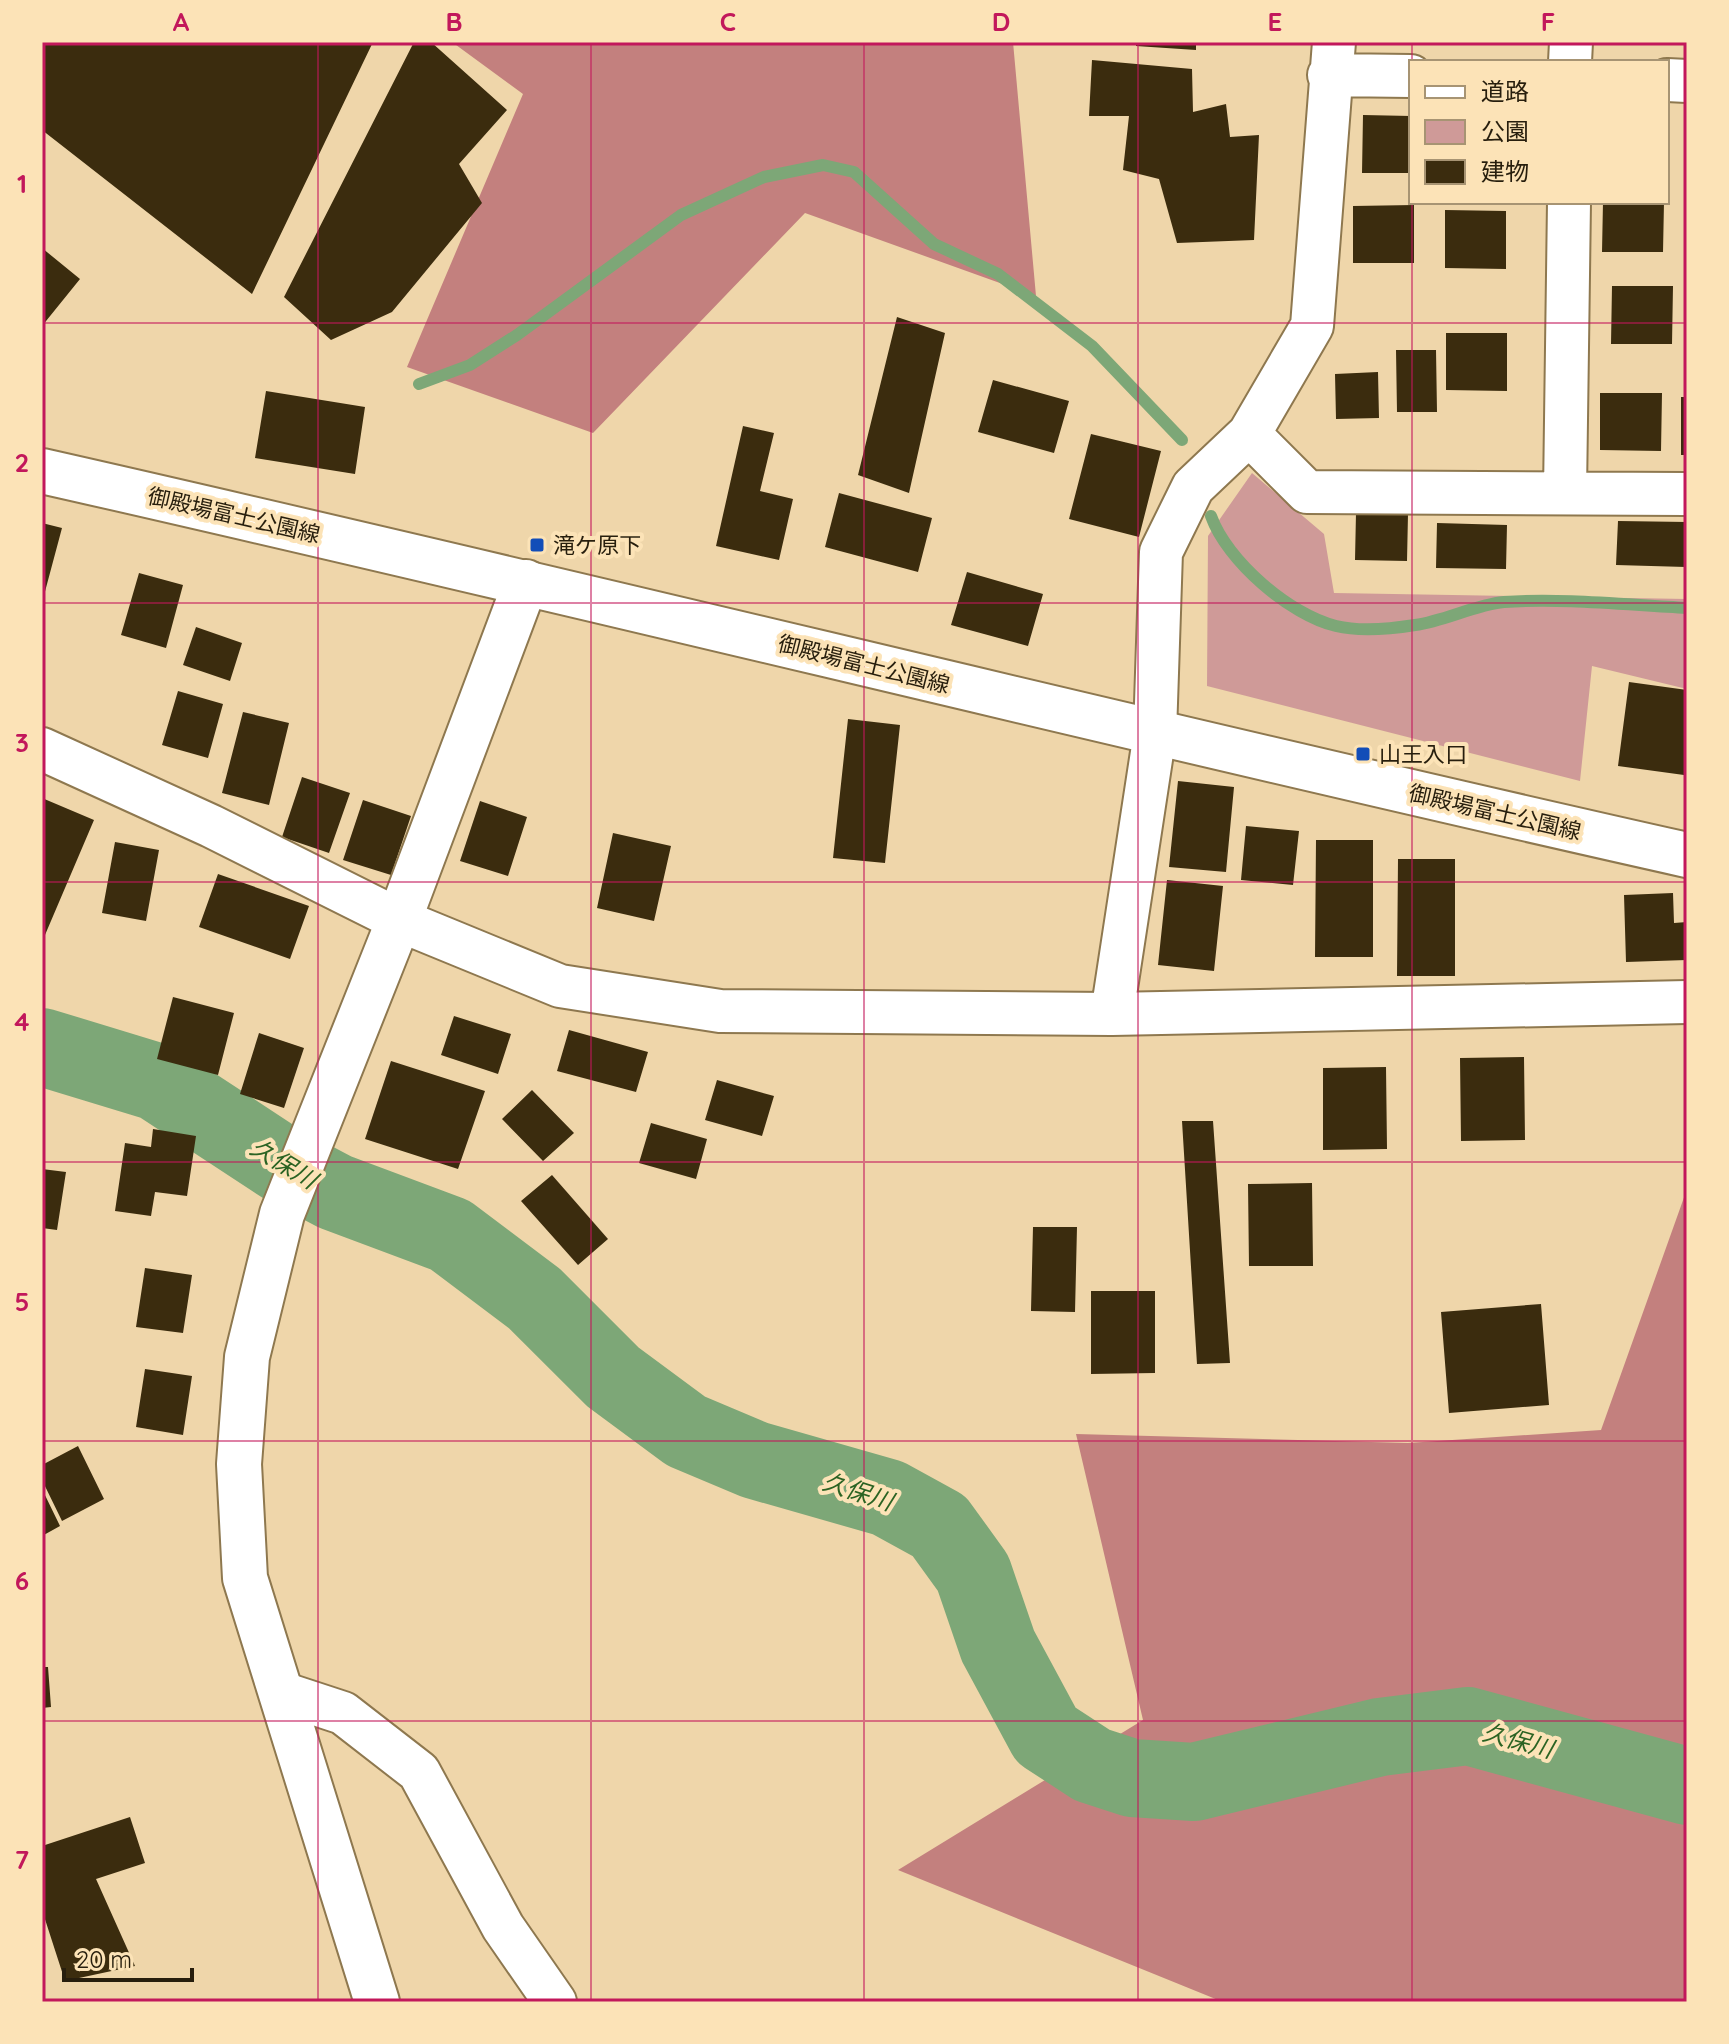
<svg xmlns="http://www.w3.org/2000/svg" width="1729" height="2044" font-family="Quicksand,'Noto Sans JP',sans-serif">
<rect width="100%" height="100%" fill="#efd6aa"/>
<path fill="#cf9a98" d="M1252,473l72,61 10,59 353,6v90l-95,-23 -12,115 -373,-95 1,-150z"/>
<path fill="#c3807e" d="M452,42h561l23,254 -231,-83 -212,220 -186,-66 116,-273z
M1687,1189v813h-464l-325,-132 245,-150 -67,-286 332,9 193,-13z"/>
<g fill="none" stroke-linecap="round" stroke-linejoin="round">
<path stroke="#7da777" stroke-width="12" d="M419,384l51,-19 47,-30 164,-120 83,-38 59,-12 31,7 80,72 64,30 94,72 90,94
M1211,516c16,45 79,99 125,110 25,6 54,3 79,-1 30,-4 59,-20 89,-23 60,-4 123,3 183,6"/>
<path stroke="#7da777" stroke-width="78" d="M42,1047l115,35 125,82 53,28 115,43 85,64 78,78 73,54 69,29 133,38 51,28 34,47 25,73 48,89 46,30 40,13 62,4 186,-45 88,-11 219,60"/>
</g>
<path fill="#3b2c0e" d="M42,42h331l-121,252 -210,-164z
M414,42h17l76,68 -48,54 23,39 -90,109 -61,28 -47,-43z
M1136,42h60v8l-60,-4z
M1092,60l100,9 1,43 33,-8 4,33 29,-2 -5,105 -77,3 -18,-64 -36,-9 6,-54h-40z
M1363,115l48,1v57h-49z
M1603,202h61l-1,50h-61z
M1414,205v58h-61v-57z
M1445,210l61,1v58l-61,-1z
M42,248l38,31 -38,47z
M1612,286h61l-1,58h-61z
M897,317l48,16 -36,160 -51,-18z
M1446,333h61v58l-61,-1z
M1396,350h40l1,62h-40z
M1378,372l1,46 -43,1 -1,-45z
M993,380l76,21 -15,52 -76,-21z
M266,391l99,16 -10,67 -100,-16z
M1600,393h62l-1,58 -61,-1z
M1681,397h6v58h-6z
M743,426l31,7 -14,58 33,8 -14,61 -63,-14z
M1091,434l70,17 -22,86 -70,-18z
M839,493l93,25 -14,54 -93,-25z
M1356,513l52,1 -1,47 -52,-1z
M1618,521l69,1 -1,45 -70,-2z
M42,523l20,5 -19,71h-1z
M1437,523l70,2 -1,44 -70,-1z
M967,572l76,22 -15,52 -77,-21z
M139,573l44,12 -17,63 -45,-13z
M196,627l46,16 -12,38 -47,-16z
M1629,682l58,8 -3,85 -66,-9z
M178,691l45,13 -15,54 -46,-13z
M243,712l46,11 -20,82 -47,-12z
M848,719l52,6 -15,138 -52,-5z
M302,777l48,16 -21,60 -47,-16z
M1178,781l56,6 -8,85 -57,-5z
M42,798l52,22 -52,122z
M363,800l48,16 -20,59 -48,-15z
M480,801l47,16 -19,59 -48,-15z
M1246,826l53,5 -6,54 -52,-5z
M613,833l58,13 -17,75 -57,-13z
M1316,840h57v117h-58z
M115,842l44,8 -13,71 -44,-8z
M1398,859h57v117h-58z
M218,874l91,32 -19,53 -91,-32z
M1167,880l56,6 -9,85 -56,-6z
M1673,893l1,30 13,-1v38l-61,2 -2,-67z
M173,997l61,16 -16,62 -61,-16z
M454,1016l57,18 -13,40 -57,-19z
M569,1030l79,22 -12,40 -79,-21z
M259,1033l45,15 -20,60 -44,-14z
M1524,1057l1,83 -64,1 -1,-83z
M391,1061l94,30 -27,78 -93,-30z
M1386,1067l1,82 -64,1v-82z
M717,1080l57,16 -12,40 -57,-16z
M532,1090l42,43 -31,28 -41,-42z
M1182,1121h31l17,242 -33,1z
M651,1123l56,16 -11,40 -57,-16z
M153,1129l43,7 -9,60 -32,-4 -4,24 -36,-5 10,-68 26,4z
M42,1169l24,3 -9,58 -15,-2z
M552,1175l56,64 -30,26 -57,-64z
M1312,1183l1,83h-64l-1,-82z
M1033,1227h44l-2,85 -44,-1z
M145,1268l47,7 -9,58 -47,-6z
M1091,1291h64v82l-64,1z
M1541,1304l8,101 -100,8 -8,-101z
M145,1369l47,7 -9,59 -47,-8z
M78,1446l26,53 -42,22 -20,-41v-15z
M42,1489l18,37 -18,10z
M42,1667h6l3,40 -9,1z
M130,1817l15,46 -49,16 39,87 -70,15 -23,-71v-64z"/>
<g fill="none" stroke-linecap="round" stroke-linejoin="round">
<defs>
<path id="street" d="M1570,62l1,-20
M1329,75l82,1
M1667,80l20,1
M1249,434l58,58 380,2
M1565,493l4,-291
M42,749l169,77 188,94 161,66 160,25 392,3 575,-12
M1112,1014l43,-281 6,-181 32,-65 56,-53 63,-108 22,-284
M282,1693l61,20 76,59 84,155 52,75"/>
<path id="secondary" d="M377,2002l-132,-424 -6,-114 8,-107 35,-143 117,-294 127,-338"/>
<path id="primary" d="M42,471c549,124 1095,261 1645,384"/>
</defs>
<use href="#street" stroke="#8e784f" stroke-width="46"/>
<use href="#secondary" stroke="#8e784f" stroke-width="48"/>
<use href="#primary" stroke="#8e784f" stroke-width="48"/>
<use href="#street" stroke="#fff" stroke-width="42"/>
<use href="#secondary" stroke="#fff" stroke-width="44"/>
<use href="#primary" stroke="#fff" stroke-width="44"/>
</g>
<path fill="none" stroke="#c2185b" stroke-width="2" stroke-opacity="0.55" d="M318,42v1960M591,42v1960M864,42v1960M1138,42v1960M1412,42v20M1412,202v1800M42,323h1645M42,603h1645M42,882h1645M42,1162h1645M42,1441h1645M42,1721h1645"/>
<g fill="#124db8" stroke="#fce3b7" stroke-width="3">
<rect x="529" y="537" width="16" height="16" rx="4"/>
<rect x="1355" y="746" width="16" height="16" rx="4"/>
</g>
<g text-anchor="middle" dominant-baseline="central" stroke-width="8" stroke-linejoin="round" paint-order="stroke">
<g font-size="22" fill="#271e0d" stroke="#fce3b7">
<text transform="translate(234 515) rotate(13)">御殿場富士公園線</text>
<text transform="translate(864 664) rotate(14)">御殿場富士公園線</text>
<text transform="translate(1495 812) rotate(13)">御殿場富士公園線</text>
</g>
<g font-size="22" fill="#271e0d" stroke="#fce3b7" text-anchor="start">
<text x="553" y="545">滝ケ原下</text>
<text x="1379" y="754">山王入口</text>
</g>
<g font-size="24" font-style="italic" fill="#2b6323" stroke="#fce3b7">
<text transform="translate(284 1163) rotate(31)">久保川</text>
<text transform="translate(858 1491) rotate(18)">久保川</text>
<text transform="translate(1518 1740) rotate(15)">久保川</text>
</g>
</g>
<rect width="1729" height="2044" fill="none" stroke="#fce3b7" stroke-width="88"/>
<rect x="1409" y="60" width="260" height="144" fill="#fce3b7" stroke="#a79473" stroke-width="2"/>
<rect x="1425" y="86" width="40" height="12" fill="#ffffff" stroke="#a79473" stroke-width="2"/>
<text x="1481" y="100" font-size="24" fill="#271e0d">道路</text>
<rect x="1425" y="120" width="40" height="24" fill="#cf9a98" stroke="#a79473" stroke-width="2"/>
<text x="1481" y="140" font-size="24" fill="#271e0d">公園</text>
<rect x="1425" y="160" width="40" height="24" fill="#3b2c0e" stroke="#a79473" stroke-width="2"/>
<text x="1481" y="180" font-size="24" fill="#271e0d">建物</text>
<path d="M64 1968v12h128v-12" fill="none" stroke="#271e0d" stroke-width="4"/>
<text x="76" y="1968" font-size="24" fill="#271e0d" stroke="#fce3b7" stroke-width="6" paint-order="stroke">20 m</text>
<rect x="44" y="44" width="1641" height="1956" fill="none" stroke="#c2185b" stroke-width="3"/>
<g font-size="26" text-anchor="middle" font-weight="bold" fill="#c2185b">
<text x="181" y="31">A</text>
<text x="454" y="31">B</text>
<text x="728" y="31">C</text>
<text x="1001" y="31">D</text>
<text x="1275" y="31">E</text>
<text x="1548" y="31">F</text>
<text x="22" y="193">1</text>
<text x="22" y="472">2</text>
<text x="22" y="752">3</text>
<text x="22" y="1031">4</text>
<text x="22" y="1311">5</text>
<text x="22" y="1590">6</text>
<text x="22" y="1869">7</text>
</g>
</svg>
